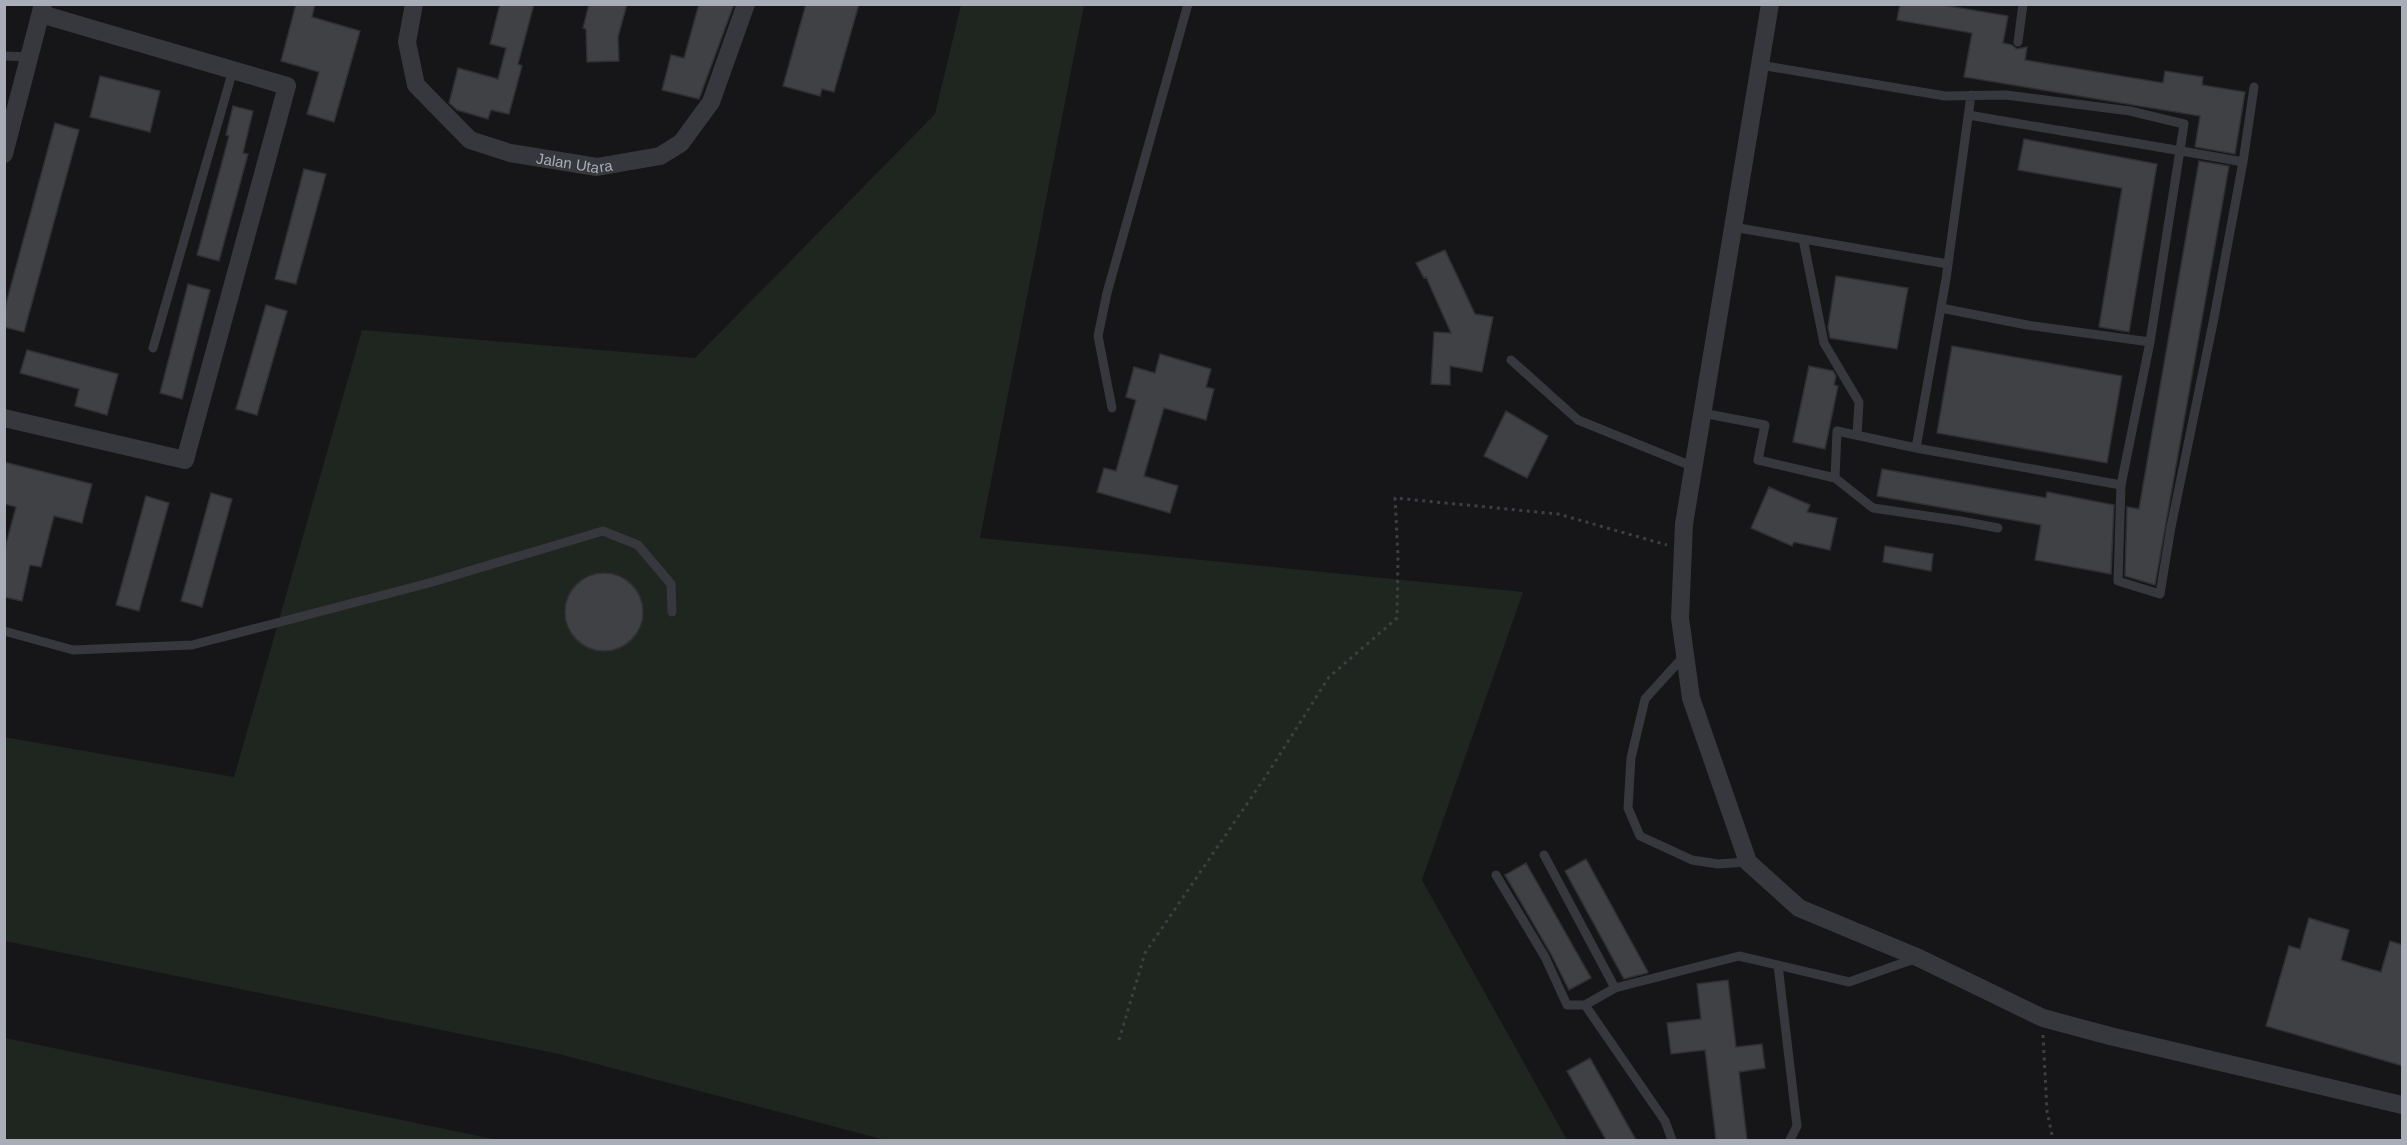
<svg xmlns="http://www.w3.org/2000/svg" width="2407" height="1145" font-family="Helvetica,sans-serif">
<rect width="100%" height="100%" fill="#161618"/>
<path fill="#1e261f" d="M961,5h123l-104,533 543,54 -101,288 145,260h-682l-326,-86 -554,-113 -1,-204 230,40 128,-447 333,28 240,-244z
M5,1038l493,102h-493z"/>
<path fill="#404145" stroke="#303034" stroke-width="1.5" d="M296,4h19l-3,13 48,14 -26,91 -27,-8 12,-42 -38,-11z
M500,4h34l-16,60 4,2 -13,48 -18,-4 -3,9 -31,-9 -8,-7 9,-35 40,11 8,-31 -16,-4z
M589,4h38l-9,33 1,24 -32,1 -1,-33 -3,-1z
M699,4h35l-35,95 -37,-9 9,-35 13,3z
M806,4h53l-25,88 -12,-3 -2,7 -37,-10z
M1900,4h37l71,12 -5,27 9,2 5,4 10,-2 -2,13 138,23 2,-12 38,6 -1,8 43,7 -10,62 -40,-7 5,-31 -236,-39 8,-44 -75,-13z
M100,76l60,15 -10,41 -60,-15z
M233,106l20,5 -10,42 5,1 -29,107 -22,-6 32,-119 -3,-1z
M55,123l24,7 -55,202 -20,-5v-16z
M2024,139l133,25 -28,168 -30,-5 23,-139 -104,-18z
M2199,161l30,5 -74,419 -30,-9 2,-69 12,2z
M304,169l22,5 -30,110 -21,-5z
M1445,250l30,64 18,3 -11,55 -32,-6v19l-19,-1 3,-52 17,1 -25,-56 -2,1 -8,-15z
M1836,276l72,12 -11,61 -67,-11 -2,-11z
M188,284l22,6 -28,109 -22,-6z
M266,305l21,6 -30,104 -21,-6z
M1952,346l170,30 -15,87 -170,-30z
M27,350l91,24 -11,41 -32,-9 4,-17 -59,-16z
M1160,354l51,15 -5,18 8,2 -8,31 -42,-12 -20,68 34,10 -8,27 -73,-21 7,-24 12,3 20,-71 -10,-3 8,-30 21,6z
M1809,366l24,5 3,5 -2,9 4,1 -13,63 -32,-7z
M1506,411l42,25 -21,42 -43,-22z
M4,462l88,22 -10,39 -28,-7 -13,51 -11,-2 -8,36 -18,-4v-46l12,-44 -12,-3z
M1882,469l164,29 1,-6 67,13 -3,69 -76,-14 6,-35 -164,-29z
M1769,487l41,18 -3,7 30,6 -7,32 -36,-8 -2,4 -41,-18z
M211,493l21,6 -30,108 -21,-6z
M146,496l23,7 -30,108 -23,-6z
M1885,546l48,8 -2,17 -48,-9z
M565 612a39 39 0 1 1 78 0a39 39 0 1 1-78 0Z
M1586,859l62,113 -1,1 -23,6 -59,-108z
M1526,863l65,115 -22,12 -18,-36 -46,-79z
M2309,918l40,12 -8,30 22,7 18,5 9,-31 13,4v121l-137,-40 23,-80 11,3z
M1728,980l8,67 26,-3 3,24 -26,4 8,68h-31l-11,-90 -34,4 -4,-31 34,-4 -4,-35z
M1590,1058l46,82h-30l-39,-69z"/>
<g fill="none" stroke-linecap="round" stroke-linejoin="round">
<path stroke="#3d3f44" stroke-width="3" stroke-dasharray="3 4.5" stroke-linecap="butt" d="M2043,1035l4,76 6,29
M1119,1040l26,-87 123,-180 61,-96 68,-59 1,-62 -3,-58 163,16 109,31"/>
<path stroke="#37383d" stroke-width="9" d="M2018,42l5,-38
M4,56l26,1
M1760,65l185,31 61,-1 124,16 54,13 -4,26 -30,192 -29,143 -3,96 42,13 11,-67 43,-209 29,-156c-91,-17 -183,-31 -275,-47
M2243,162l11,-75
M1733,227l215,37
M1803,239l21,104 35,59 -2,33
M1941,308l86,17 123,17
M153,348l80,-278
M1511,360l67,60 116,47
M1112,408l-14,-72 9,-43 81,-289
M1702,413l63,12 -7,35 77,18 2,-47 79,17 205,37
M1916,448l30,-169 25,-184
M1835,478l38,30 88,13 37,7
M4,631l69,19 119,-5 237,-62 174,-52 35,14 33,39 1,28
M1684,656l-39,43 -14,59 -3,50 12,28 52,24 26,4 30,-2
M1544,855l71,133
M1496,875l49,82 22,48h18
M1778,965l19,161 -7,14
M1672,1140l-7,-19 -80,-116 30,-17 124,-32 110,26 68,-24"/>
<g stroke="#37383d" stroke-width="18">
<path id="s1" d="M414,4l-7,38 9,43 54,55 40,13 87,14 63,-11 21,-13 30,-41 35,-98"/>
<path d="M1770,4l-86,520 -4,94 11,80 57,164 51,46 120,50 124,60 67,18 292,69"/>
<path d="M4,154l39,-150"/>
<path d="M4,418l181,42 102,-374 -246,-72"/>
</g>
</g>
<g text-anchor="middle" dominant-baseline="central" stroke-width="5" stroke-linejoin="round" paint-order="stroke">
<g font-size="15" fill="#a8adb8" stroke="#111113">
<text stroke="none"><textPath href="#s1" startOffset="267">Jalan Utara</textPath></text>
</g>
</g>
<rect width="2407" height="1145" fill="none" stroke="#a8adb8" stroke-width="12"/>
</svg>
